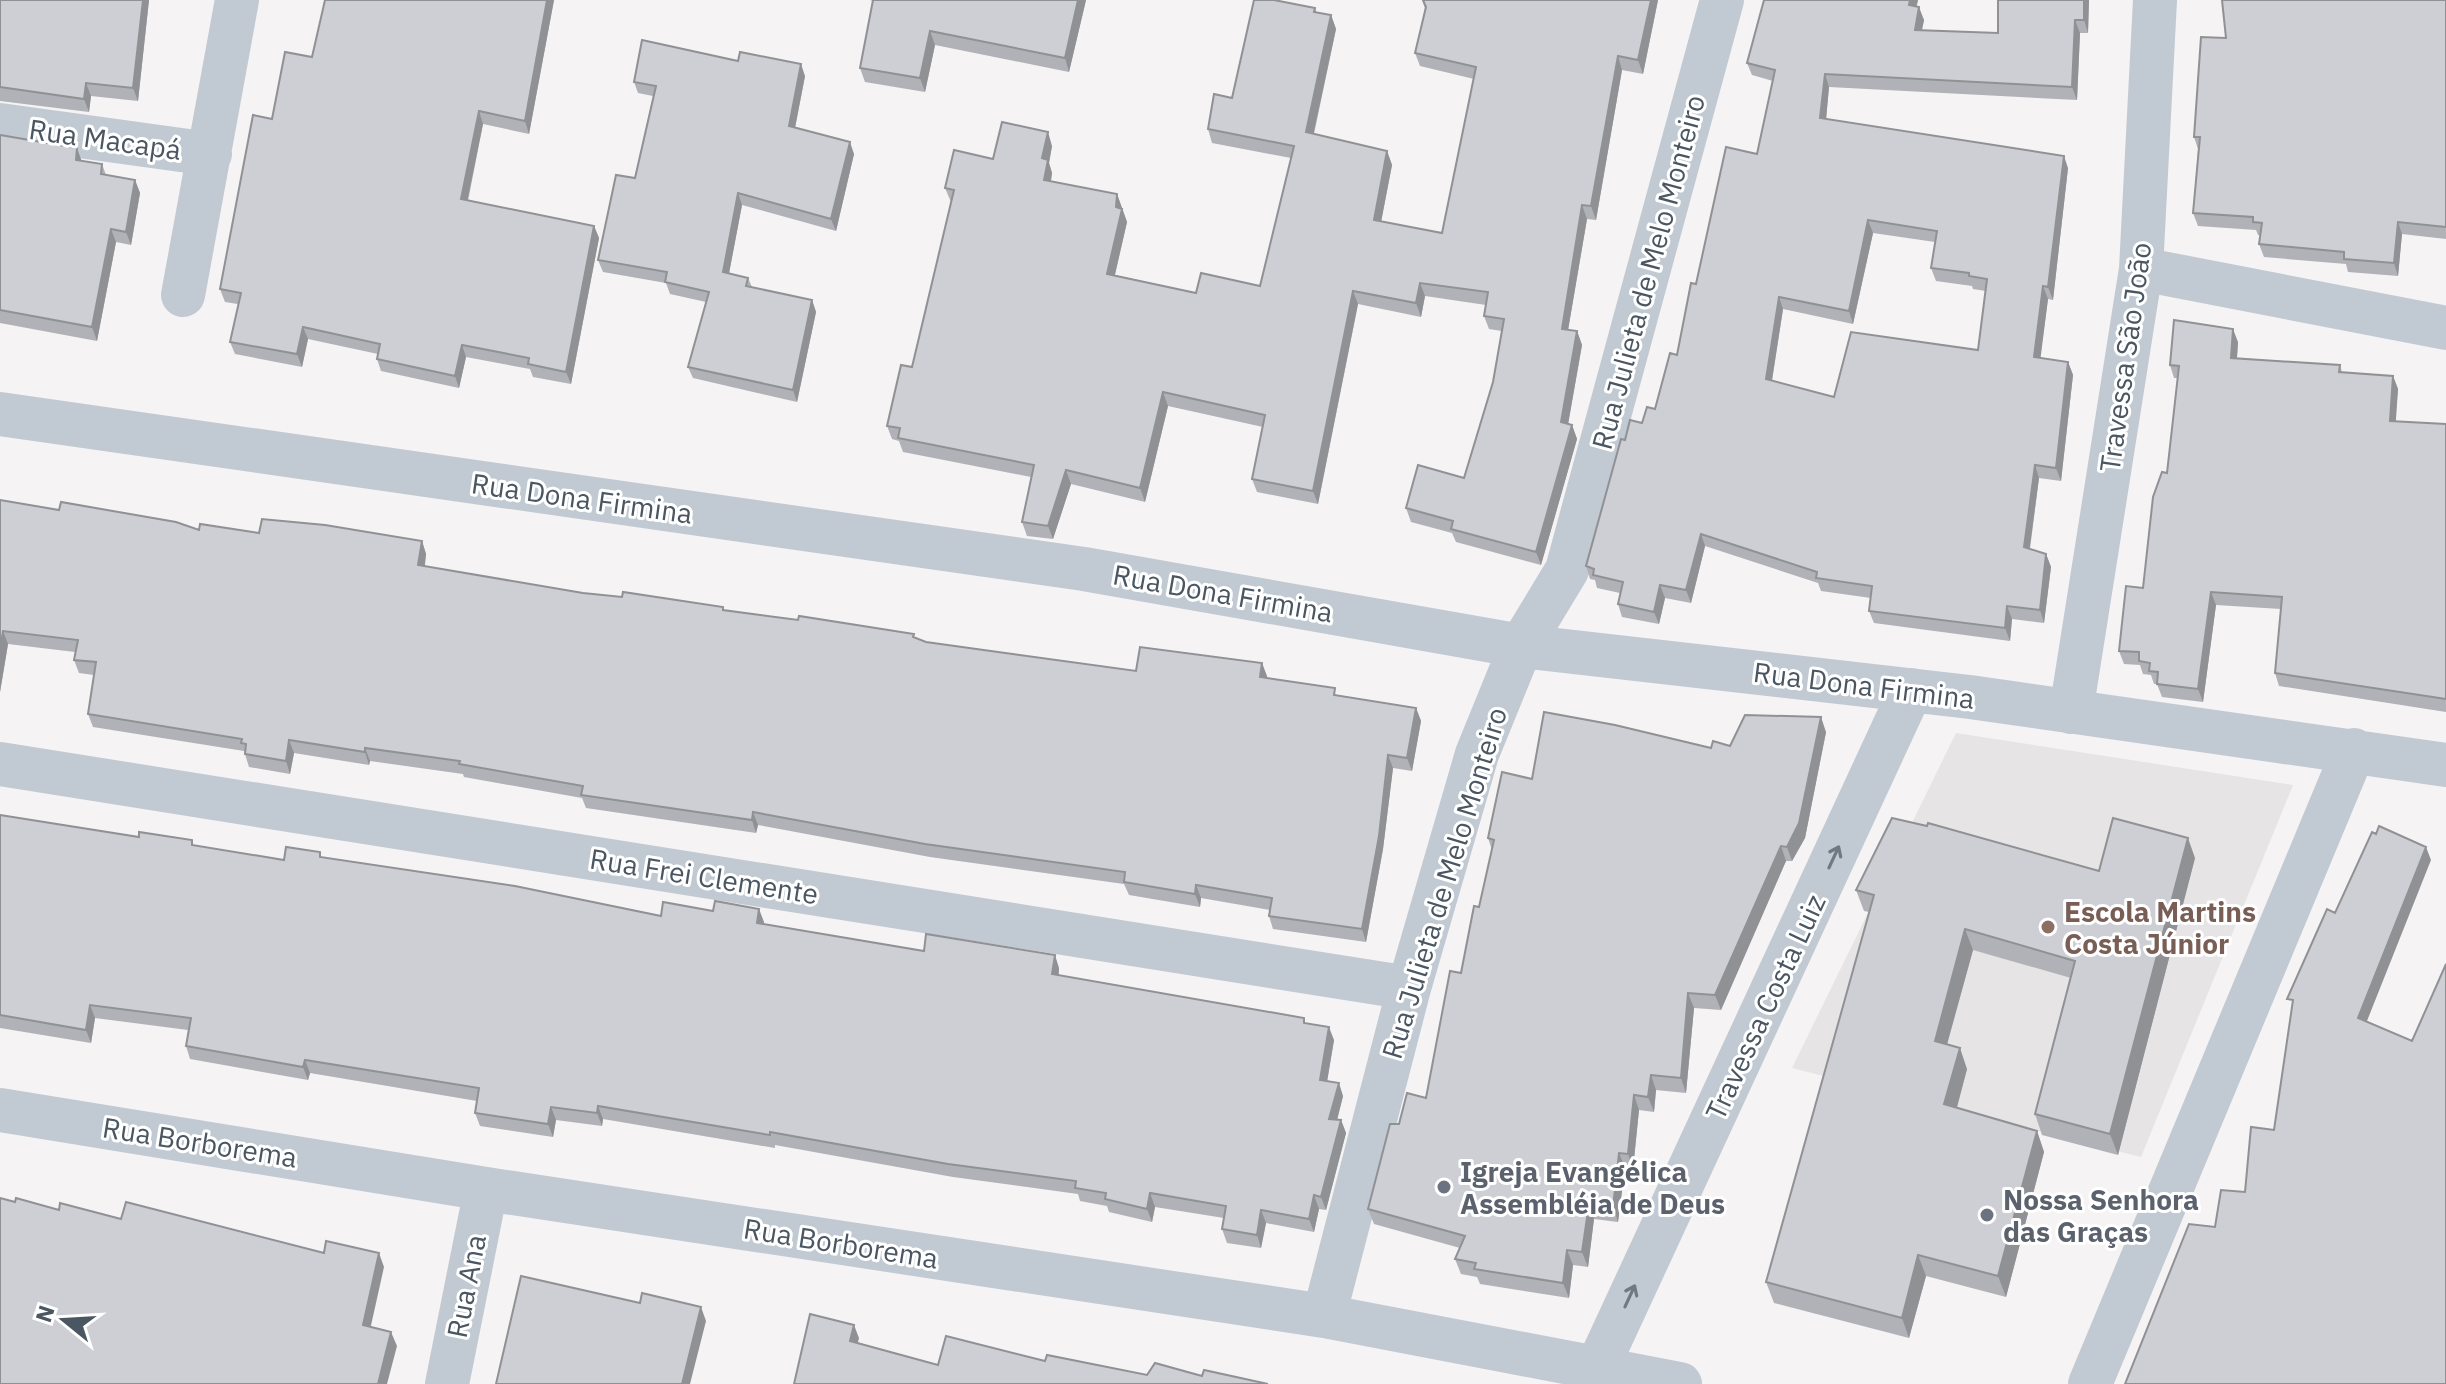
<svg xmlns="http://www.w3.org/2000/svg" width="2446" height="1384" font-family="'IBM Plex Sans',sans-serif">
<rect width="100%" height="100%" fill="#f5f3f3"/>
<path fill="#e6e4e5" d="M1956,733l337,52 -152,372 -349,-89z"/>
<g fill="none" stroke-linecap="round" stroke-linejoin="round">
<path stroke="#c1cad2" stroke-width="44" d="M0,125l210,29
M2141,269l305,59
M183,295l54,-295
M0,414l1084,155 437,77 449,51 476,68
M2071,712l70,-443 14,-269
M0,764l1409,224
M0,1110l486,79 838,127 356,68
M1324,1316l85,-328 68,-234 44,-108 46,-76 155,-570
M1598,1366l313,-676
M447,1384l39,-195
M2090,1384l264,-634"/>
</g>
<path fill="#b0b2b7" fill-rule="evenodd" d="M0,0h149l-11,101 -47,-5 -2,16 -89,-11z
M554,0l-25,134 -46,-10 -15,77 126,25 5,12 -28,146 -38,-7 -3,-8 -64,-12 -7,31 -78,-17 -4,-12 1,-5 -70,-15 -6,28 -67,-13 -5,-12 8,-38 -13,-2 -5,-13 52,-170 40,-62z
M870,0h216l-17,72 -134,-27 -10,47 -60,-10 -5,-14 13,-67z
M1422,0h236l-15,74 -21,-4 -26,150 -9,-1 -19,111 9,1 5,14 -14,79 4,1 5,14 -36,126 -85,-23 -4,-9 -41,-11 -5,-14 58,-30 29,-96 9,-51 -13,-2 -5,-13 2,-11 -61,-9 -4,21 -63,-13 -40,200 -61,-12 -5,-13 11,-52 -95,-21 -23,96 -74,-18 -18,55 -26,-3 -5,-14 9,-45 -128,-25 -4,-11 -7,-2 -5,-13 25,-59 39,-165 -6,-14 48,-29 59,-13 -3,17 3,10 -1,8 66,13 10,28 -12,53 81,18 64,-7 31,-128 -79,-15 -4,-14 24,-31 83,-90 2,5 14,2 5,14 -22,105 73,17 5,14 -11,56 61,12 32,-154 -54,-13 -5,-13 10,-45z
M1764,0h154l-2,7 8,13 -2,10 76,3 91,-33 -1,33h-8l-3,67 -248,-13 -3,32 242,49 -15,132 -5,-1 -8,59 28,4 5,13 -12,106 -22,-3 -9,71 16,5 5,13 -7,56 -32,-4 -2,22 -136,-18 -5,-12 2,-13 -50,-7 -3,-8 -113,-37 -14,57 -26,-5 -6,26 -37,-7 -4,-13 2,-11 -23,-5 -2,-8 -5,-1 -4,-13 39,-126 30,-31 22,-54 19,-71 61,-130 16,-73 -21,-6 -5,-12zM1873,233l62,9 -4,26 5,13 36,5 1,3 13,2 -8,59 -144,47 -62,-16 11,-72 70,15z
M2446,0v239l-44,-5 -4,42 -50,-4 -2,-8 -82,-7 -5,-13 2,-9h-3l-2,-5 -58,-4 -5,-13 5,-64 -4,-12 32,-99z
M805,76l-10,52 59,26 -18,77 -94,-26 -13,68 19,5 4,9 60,13 4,12 -19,90 -104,-24 -5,-11 18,-65 -36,-8 -4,-11 -63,-11 -5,-12 37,-82 18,-82 -15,-3 -4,-11z
M0,135l82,26 20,3 4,11 29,5 5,13 -9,52 -15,-3 -19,99 -97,-18z
M2238,342l-1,16 103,7 2,7 51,4 5,13 -3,32 51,3v288l-167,-26 -4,-13 6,-64 -65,-4 -13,97 -41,-5 -5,-13h-3l-3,-9 -8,-1 -3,-9 -16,-1 -5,-13 24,-63 24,-115 11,-95h-4l-4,-13z
M0,500l59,10 140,20 223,11 4,13 -1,12 158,27 141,17 192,28 10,4 210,29 126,-8 5,15 70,17 79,13 5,13 -9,50 -19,-3 -10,81 -17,93 -93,-13 -4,-13 1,-6 -69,-12 -1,9 -71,-12 -5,-11 -194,-27 -172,-32 -2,8 -170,-25 -4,-10 -118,-21 -1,-3 -93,-13 -1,4 -75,-12 -4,21 -41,-7 -5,-16 -151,-24 -5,-13 6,-39 -15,-2 -5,-13 1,-8 -67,-8 -8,48z
M1826,732l-21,106 -13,23h-6l-65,149 -27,-2 -8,85 -30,-3 -2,22 -15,-2 -6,59 -8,-1 -7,54 -24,-3 -6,48 -15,-2 -4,33 -89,-14 -3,-7 -16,-3 -6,-15 5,-11 -86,-24 -6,-15 31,-85 27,-26 53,-191 13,-57 -4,-12 44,-59 179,-31z
M0,815l284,45 38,-3 339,59 98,-7 4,15 161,27 135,17v7l247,48 28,17 -7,41 16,15 -6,24h4l5,13 -20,77 -7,-1 -5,23 -48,-9 -5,25 -34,-5 -5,-14 2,-11 -69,-11 -3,15 -43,-10 -2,-6 -27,-5 -2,-7 -125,-17 -178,-32v3l-172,-29 -1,7 -46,-6 -3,17 -73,-11 -5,-13 2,-12 -167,-28 -2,7 -118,-21 -4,-13 2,-16 -93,-12 -4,25 -91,-15z
M2195,858l-77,297 -76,-20 -7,-21 36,-136 -98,-28 -26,95 20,24 -10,39 80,23 7,21 -38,145 -80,-21 -17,62 -135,-35 -8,-21 103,-370 -5,-1 -8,-21 243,-19z"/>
<path fill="#909195" d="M143,0h6l-11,101 -5,-13z
M547,0h7l-25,134 -4,-13z
M1078,0h8l-17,72 -4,-14z
M1651,0h7l-15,74 -5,-14z
M1910,0h8l-4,18 -5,-13z
M2084,0h5l-1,33 -4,-13z
M1919,7l5,13 -5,23 -4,-13z
M1331,15l5,14 -25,116 -5,-13z
M2075,20l5,13 -3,67 -5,-13z
M930,31l5,14 -10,47 -5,-14z
M1618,56l4,14 -26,150 -5,-14z
M801,64l4,12 -12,62 -4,-12z
M1825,74l4,13 -4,44 -5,-13z
M86,83l5,13 -2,16 -5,-13z
M479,111l4,13 -18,88 -4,-13z
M1048,132l4,14 -3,17 3,10 -3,20 -5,-13 -2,-22z
M850,142l4,12 -18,77 -5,-12z
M77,148l5,14 -6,-2z
M1387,151l5,14 -13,68 -5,-13z
M2064,156l4,12 -15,132 -5,-13z
M135,180l5,13 -9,52 -5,-13z
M738,193l4,12 -15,79 -4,-12z
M1117,194l10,28 -15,65 -5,-13z
M1582,205l5,14 -21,123 -4,-13z
M1868,220l5,13 -20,91 -4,-13z
M2398,222l4,12 -4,42 -4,-13z
M594,226l5,12 -28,146 -5,-12z
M111,229l5,13 -19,99 -5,-14z
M1420,283l5,13 -4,21 -5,-14z
M2043,286l5,13 -9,71 -5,-13z
M1353,291l5,13 -40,200 -5,-13z
M1779,297l4,12 -13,83 -4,-13z
M812,300l4,12 -19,90 -4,-12z
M303,327l5,12 -6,28 -5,-13z
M2233,329l5,13 -2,29 -5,-13z
M1577,331l5,14 -16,91 -5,-14z
M462,345l4,12 -7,31 -4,-12z
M2068,362l5,13 -12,106 -5,-13z
M2393,376l5,13 -3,45 -5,-13z
M1163,392l5,14 -23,96 -5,-14z
M1572,425l5,14 -36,126 -5,-13z
M2035,465l4,13 -11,82 -4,-13z
M1066,470l5,14 -18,55 -5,-13z
M1701,534l4,12 -14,57 -5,-13z
M422,541l4,13 -3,24 -5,-13z
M2046,554l5,13 -7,56 -4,-13z
M1660,585l5,13 -6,26 -5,-12z
M2211,592l5,13 -13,97 -5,-13z
M2007,606l5,13 -2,22 -5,-13z
M3,631l5,13 -8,48v-42z
M1262,663l5,13 -2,14 -5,-13z
M1416,708l5,13 -9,50 -5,-13z
M1821,717l5,15 -21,106 -13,23 -5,-14z
M289,740l5,13 -4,21 -4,-13z
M365,748l5,13 -1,4 -4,-13z
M1388,755l5,13 -10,81 -17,93 -4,-13z
M753,812l5,13 -2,8 -4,-13z
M2188,838l7,20 -77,297 -8,-21z
M1781,846l5,15 -65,149 -6,-15z
M2426,847l5,13 -68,171 -5,-13z
M1196,885l5,13 -1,9 -5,-13z
M759,909l5,13 -3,14 -4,-13z
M1965,929l8,21 -31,112 -7,-21z
M1055,955l4,13 -2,19 -5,-13z
M1688,993l6,15 -8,85 -5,-15z
M90,1005l5,13 -4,25 -5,-13z
M1329,1027l5,13 -9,54 -5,-14z
M1960,1048l7,21 -15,56 -8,-21z
M305,1060l5,13 -2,7 -5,-13z
M1651,1075l5,15 -2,22 -6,-15z
M1339,1083l4,13 -9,36 -5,-13z
M1634,1095l5,15 -6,59 -5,-15z
M598,1106l5,13 -1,7 -5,-13z
M551,1107l5,13 -3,17 -5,-13z
M1341,1120l5,13 -20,77 -5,-13z
M2037,1131l7,21 -38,145 -8,-21z
M1619,1153l6,15 -7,54 -5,-15z
M1150,1193l5,14 -3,15 -5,-13z
M1314,1195l5,14 -5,23 -5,-13z
M1589,1204l5,15 -6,48 -6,-15z
M1261,1210l5,13 -5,25 -4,-13z
M1567,1250l6,15 -4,33 -6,-15z
M379,1253l5,14 -16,72 -5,-14z
M1918,1255l8,21 -17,62 -7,-20z
M701,1307l5,14 -16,63h-8z
M854,1325l5,13 -4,17 -5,-14z
M391,1332l6,14 -10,38h-9z"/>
<path fill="#cdcfd5" stroke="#909195" stroke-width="2" fill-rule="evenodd" d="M0,0h143l-10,88 -47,-5 -2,16 -84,-12z
M325,0h222l-22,121 -46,-10 -18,88 133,27 -28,146 -38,-8 1,-6 -67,-13 -7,31 -78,-17 3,-15 -77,-17 -6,27 -67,-12 11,-49 -21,-4 33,-174 19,4 13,-67 27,5z
M873,0h205l-13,58 -135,-27 -10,47 -60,-10z
M1254,0h20l41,8 -1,4 17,3 -25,117 81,19 -13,69 68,13 34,-166 -61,-14 11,-46 -3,-7h228l-13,60 -20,-4 -27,150 -9,-1 -20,124 15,2 -16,91 11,3 -36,127 -85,-23 2,-8 -47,-13 12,-43 46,13 29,-96 11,-63 -20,-3 4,-24 -68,-9 -4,20 -63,-12 -40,200 -61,-12 13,-64 -102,-23 -23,96 -74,-18 -18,56 -26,-4 12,-57 -136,-27 2,-10 -13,-2 14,-61 11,2 42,-177 -9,-2 9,-38 39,9 9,-37 46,10 -6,26 6,2 -4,20 73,14 -1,13 6,2 -15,65 89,19 5,-20 59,13 34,-140 -86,-17 6,-35 18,4z
M1764,0h146l-1,5 10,2 -4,23 83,3v-33h86v20h-9l-3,67 -247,-13 -5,44 244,38 -16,131 -5,-1 -9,71 34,5 -12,106 -21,-3 -11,82 22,7 -6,56 -33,-4 -2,22 -136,-17 3,-25 -56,-8 1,-6 -116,-38 -15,56 -26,-5 -6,27 -36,-8 5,-22 -30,-7 1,-6 -8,-3 35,-127 4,1 5,-20 12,3 5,-16 8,2 15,-56 7,2 14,-72 5,1 30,-137 31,7 18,-84 -28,-7zM1868,220l69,11 -6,37 38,5v3l18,3 -9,71 -127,-18 -17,65 -68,-18 13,-82 70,14z
M2222,0h224v227l-48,-5 -4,41 -50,-4v-7l-85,-8 3,-21 -9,-1v-5l-60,-4 7,-76h-6l7,-100 25,1z
M642,40l96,21 2,-9 61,12 -12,62 61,16 -19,77 -93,-26 -15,79 25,6 -2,8 66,14 -19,90 -105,-23 21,-75 -44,-10 2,-10 -69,-12 18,-85 19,3 21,-92 -22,-4z
M0,135l77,13 -1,12 26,4 -1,10 34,6 -9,52 -15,-3 -19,98 -92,-17z
M2174,320l59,9 -2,29 109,7 -1,7 54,4 -3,45 56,3v275l-171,-26 7,-76 -71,-5 -13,97 -41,-5 1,-12 -9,-1 1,-8 -11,-2v-9l-20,-1 7,-65 17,2 10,-91 9,-25 5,1 12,-107 -9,-1z
M0,500l59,10 2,-8 115,20 23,8 1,-6 59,9 3,-14 63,6 97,16 -4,24 165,28 39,4 1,-5 100,15v3l75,10 1,-4 115,18 -1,3 13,5 210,29 4,-24 122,16 -2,14 75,11 -1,7 82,13 -9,50 -19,-3 -9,81 -17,93 -93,-13 3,-18 -76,-13 -1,9 -71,-12 1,-10 -200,-28 -172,-32 -1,8 -171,-25 2,-9 -124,-22 1,-3 -95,-13v4l-76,-12 -3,21 -41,-7 1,-10 -5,-1 1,-4 -154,-25 8,-52 -22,-2 4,-20 -75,-9 -3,19z
M1544,712l71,13 96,23 2,-7 17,5 15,-31 76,2 -22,106 -12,24 -6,-1 -66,149 -27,-2 -7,85 -30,-3 -3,22 -14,-2 -6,59 -9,-1 -6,54 -24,-3 -7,48 -15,-2 -4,33 -89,-14 2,-6 -21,-4 10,-23 -97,-27 22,-85h9l8,-31 19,5 24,-127 11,2 13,-67 5,1 15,-67 -6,-2 14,-66 30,7z
M0,815l139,22v-5l53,8v5l92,15 2,-13 34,5v5l195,29 146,30 2,-14 50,9 2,-10 44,8 -2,14 167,28 2,-17 129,21 -3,19 252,44v5l25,4 -9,53 19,3 -10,36 12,1 -20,77 -7,-2 -5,24 -48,-9 -4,25 -35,-6 4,-23 -76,-13 -3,16 -42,-10 1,-6 -31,-5 1,-7 -128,-17 -178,-32v3l-172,-29 -1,7 -46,-6 -3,17 -73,-11 4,-25 -174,-28 -2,7 -117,-21 5,-28 -101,-13 -4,25 -86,-15z
M1892,818l35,8 1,-3 171,48 14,-53 75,20 -78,296 -75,-20 40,-153 -110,-32 -30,112 25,7 -16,56 93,27 -39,145 -80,-21 -16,63 -136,-36 108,-387 -18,-5z
M2379,826l47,21 -68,171 54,23 34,-77v420h-321l64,-160 26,3 6,-37 24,2 6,-65 23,3 19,-130 -6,-1 40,-90 8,4 37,-81 4,2z
M0,1198l15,4 1,-4 43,12 1,-7 61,16 5,-17 198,51 2,-12 53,12 -16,72 28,7 -13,52h-378z
M521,1276l119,27 2,-10 59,14 -19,77h-186z
M810,1314l44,11 -4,16 88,24 8,-29 99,25 2,-6 100,20 8,-12 47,13 2,-6 64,14h-474z"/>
<defs><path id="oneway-shaft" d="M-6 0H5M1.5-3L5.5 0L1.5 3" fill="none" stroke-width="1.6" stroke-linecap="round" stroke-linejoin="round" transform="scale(2)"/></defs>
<g stroke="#6e7983">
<use href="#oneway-shaft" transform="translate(1834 857) rotate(-65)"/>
<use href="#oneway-shaft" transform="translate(1630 1296) rotate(-65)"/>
</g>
<circle fill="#8d6e63" stroke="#fff" stroke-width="3" cx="2048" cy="927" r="8"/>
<g fill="#6b7280" stroke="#fff" stroke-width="3">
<circle cx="1444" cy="1187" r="8"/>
<circle cx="1987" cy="1215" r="8"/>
</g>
<g text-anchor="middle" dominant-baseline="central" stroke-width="6" stroke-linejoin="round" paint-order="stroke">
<g font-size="28" fill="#4a5661" stroke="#fff">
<text transform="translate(105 139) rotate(8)">Rua Macapá</text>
<text transform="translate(1648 272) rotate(-75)">Rua Julieta de Melo Monteiro</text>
<text transform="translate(2125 357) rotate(-82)">Travessa São João</text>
<text transform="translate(582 498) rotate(8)">Rua Dona Firmina</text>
<text transform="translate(1223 593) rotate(10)">Rua Dona Firmina</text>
<text transform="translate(1864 685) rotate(7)">Rua Dona Firmina</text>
<text transform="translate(704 876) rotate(9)">Rua Frei Clemente</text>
<text transform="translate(1444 883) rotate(-73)">Rua Julieta de Melo Monteiro</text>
<text transform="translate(1765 1007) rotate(-65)">Travessa Costa Luiz</text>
<text transform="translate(200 1142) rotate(9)">Rua Borborema</text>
<text transform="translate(841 1243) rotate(9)">Rua Borborema</text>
<text transform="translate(466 1286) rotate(-79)">Rua Ana</text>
</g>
<g font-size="28" font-weight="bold" fill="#785e54" stroke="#fff" text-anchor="start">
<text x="2064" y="911">Escola Martins<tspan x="2064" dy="32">Costa Júnior</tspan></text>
</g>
<g font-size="28" font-weight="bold" fill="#5b616d" stroke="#fff" text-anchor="start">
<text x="1460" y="1171">Igreja Evangélica<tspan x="1460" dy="32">Assembléia de Deus</tspan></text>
<text x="2003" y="1199">Nossa Senhora<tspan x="2003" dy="32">das Graças</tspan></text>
</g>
</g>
<g transform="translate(64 1320) rotate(288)" stroke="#ffffff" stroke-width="6" paint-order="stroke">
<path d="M0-6L14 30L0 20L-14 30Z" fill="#4a5661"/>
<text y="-12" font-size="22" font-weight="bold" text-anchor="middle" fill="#4a5661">N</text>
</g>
</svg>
